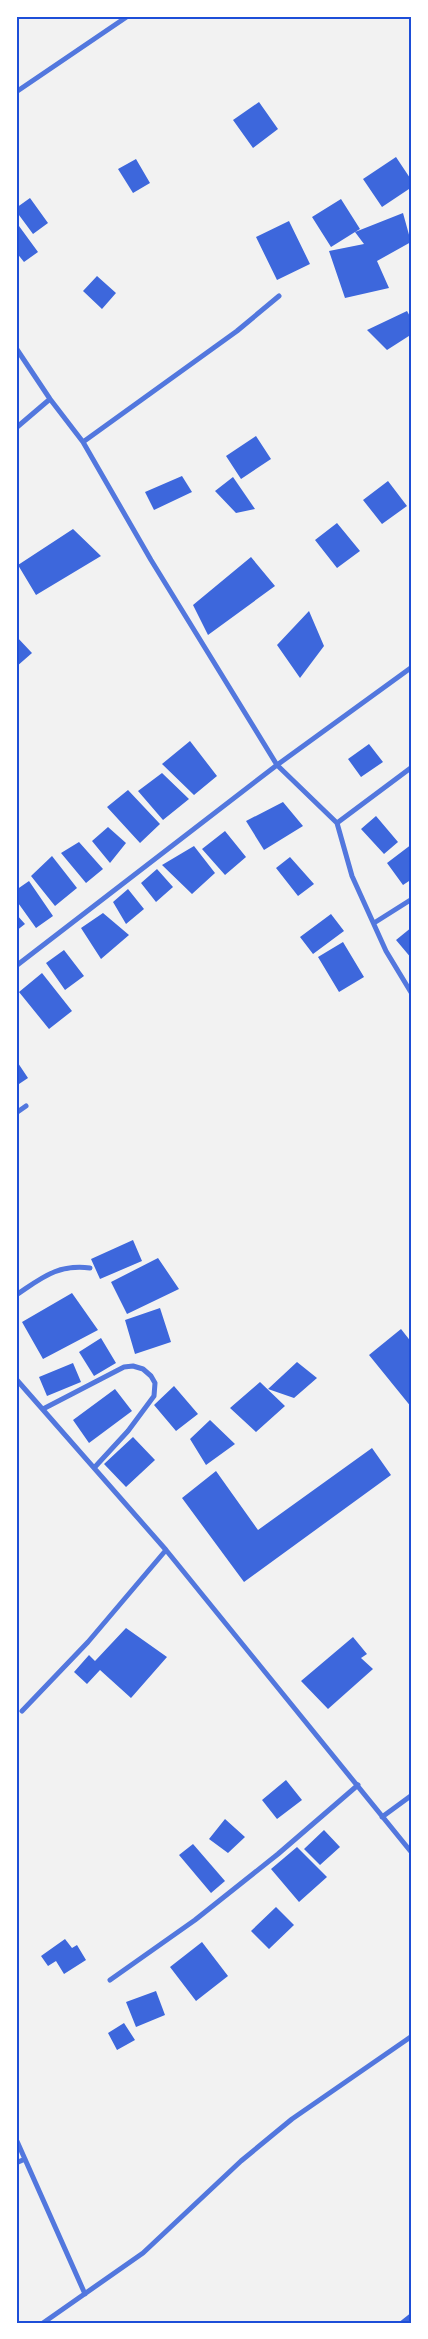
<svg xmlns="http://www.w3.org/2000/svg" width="428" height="2339" font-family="Poppins,sans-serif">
<rect width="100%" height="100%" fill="#f2f2f2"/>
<path fill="#3d67dc" d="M259,102l19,27 -25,19 -20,-28z
M396,157l16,24v6l-30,20 -19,-28z
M136,159l14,24 -17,10 -15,-24z
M30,198l18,25 -15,11 -17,-23v-3z
M341,199l19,30 -5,3 48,-19 8,29 -34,19 12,27 -44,10 -16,-47 35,-7 -9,-12 -24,15 -19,-30z
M289,221l21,43 -33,16 -21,-43z
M19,226l19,26 -14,10 -8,-10v-25z
M97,276l19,17 -14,16 -19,-18z
M407,311l5,9v14l-25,16 -20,-20z
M256,436l15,23 -30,20 -15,-23z
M182,476l10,16 -38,18 -9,-18z
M233,477l22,32 -19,4 -21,-22z
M388,481l19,25 -25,18 -19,-24z
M337,523l23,28 -23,17 -22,-28z
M73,529l28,27 -65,39 -18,-30z
M251,557l24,29 -67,49 -15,-30z
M309,611l15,35 -24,32 -23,-33z
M16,636l16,17 -16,14z
M190,741l27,35 -23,19 -32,-31z
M369,744l14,18 -22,15 -13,-18z
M162,773l27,26 -26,21 -25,-29z
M128,790l32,34 -20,19 -33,-36z
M283,802l20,24 -39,24 -18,-29z
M376,816l22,26 -14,12 -23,-25z
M108,827l18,16 -16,20 -18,-22z
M225,831l21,26 -21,18 -23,-26z
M79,842l24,27 -17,14 -25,-30z
M412,844v35l-9,6 -16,-22z
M194,846l21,27 -23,21 -30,-29z
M52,856l25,32 -22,18 -24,-30z
M290,857l24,27 -16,12 -22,-28z
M157,869l16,18 -17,15 -15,-19z
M29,881l24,35 -17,12 -20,-28v-10z
M128,889l16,20 -18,15 -13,-22z
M103,913l26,22 -28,24 -20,-31z
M16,914l9,10 -9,7z
M331,914l13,17 -31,23 -13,-17z
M412,927v32l-16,-19z
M343,942l21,35 -25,15 -21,-35z
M64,950l20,26 -19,14 -19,-27z
M42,973l30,38 -23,18 -30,-37z
M16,1060l12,18 -12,8z
M133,1240l9,21 -42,18 -9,-20z
M158,1258l21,31 -52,25 -16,-32z
M72,1293l26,37 -55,29 -21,-37z
M160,1308l11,34 -36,12 -10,-34z
M401,1329l11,14v65l-43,-53z
M101,1338l15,25 -22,13 -15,-24z
M297,1362l20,16 -23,20 -26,-9z
M73,1363l8,19 -34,14 -8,-19z
M260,1382l25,24 -29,26 -26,-24z
M174,1386l24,28 -22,17 -22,-26z
M115,1389l17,22 -43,32 -16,-23z
M210,1420l25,24 -29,21 -16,-26z
M133,1437l22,23 -29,27 -22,-23z
M372,1448l19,27 -147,107 -62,-84 34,-27 42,59z
M126,1628l41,29 -36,41 -31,-28 -13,14 -13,-12 15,-17 6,6z
M353,1637l14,17 -6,4 12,11 -45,40 -27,-28z
M286,1780l16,20 -25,19 -15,-19z
M225,1819l20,18 -17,16 -19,-14z
M324,1830l16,17 -20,18 -16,-16z
M193,1844l32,37 -14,12 -32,-38z
M297,1847l30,30 -28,25 -28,-33z
M276,1907l18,18 -25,24 -18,-18z
M65,1939l7,9 5,-3 9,15 -22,14 -8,-13 -8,5 -7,-10z
M202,1942l26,34 -32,25 -26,-34z
M156,1991l9,24 -29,12 -10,-25z
M124,2023l11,17 -18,10 -9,-17z
M412,2312v11h-14z"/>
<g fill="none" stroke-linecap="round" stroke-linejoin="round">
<path stroke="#5277de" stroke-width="5" d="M16,92l112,-76
M16,348l34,51 33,43 68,118 126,205 60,58 15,53 34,75 26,43
M16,428l34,-29
M83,442l154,-111 42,-35
M337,823l75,-56
M374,923l38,-24
M16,966l261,-201 135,-98
M16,1113l10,-7
M16,1295c26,-17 41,-31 74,-27
M16,1379l150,171 246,303
M43,1409l81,-42 9,-1 10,3 8,7 4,7 -1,13 -26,35 -34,37
M22,1711l66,-69 78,-92
M382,1817l30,-22
M110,1980l85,-60 83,-66 80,-69
M16,2139l69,155
M16,2163l9,-4
M43,2323l100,-70 98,-92 51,-42 120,-83"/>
</g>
<rect width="428" height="2339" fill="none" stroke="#ffffff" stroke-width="35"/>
<rect x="18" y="18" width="392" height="2304" fill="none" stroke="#1d4ed8" stroke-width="2"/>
</svg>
